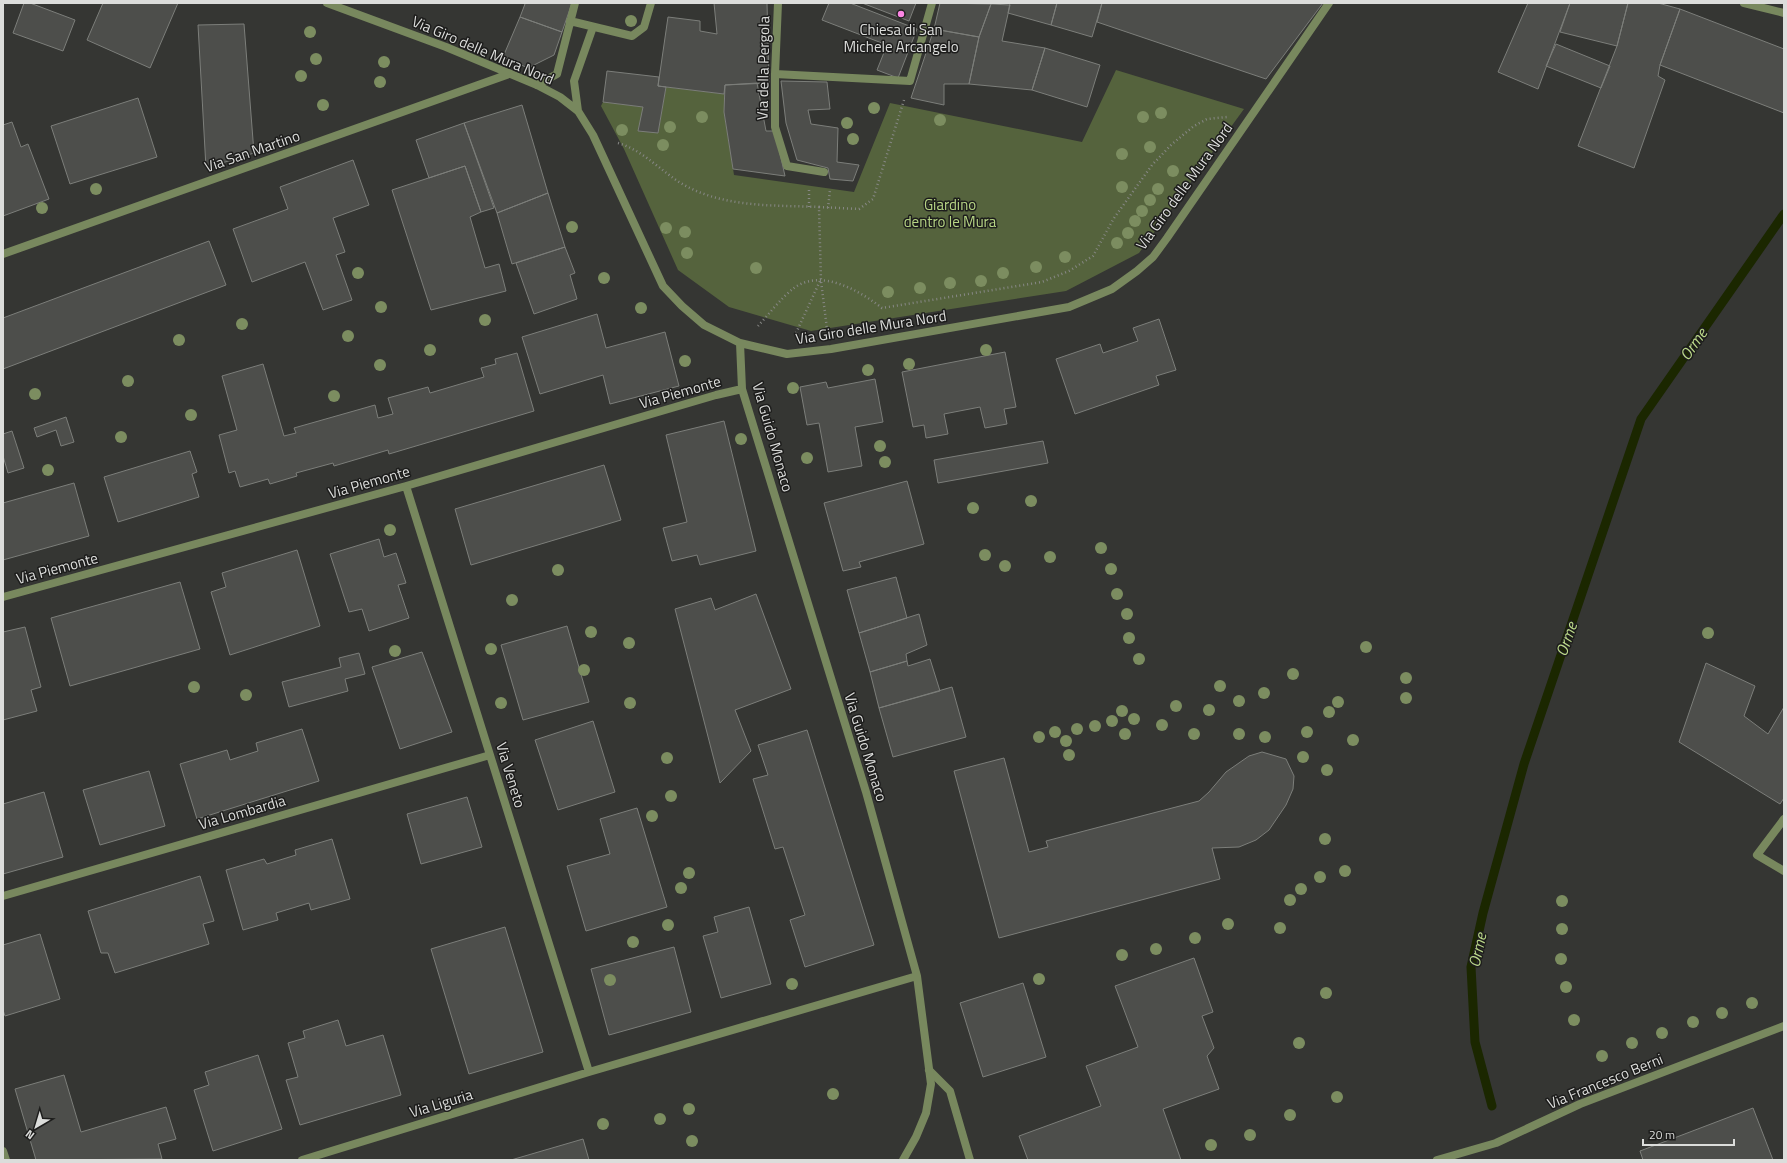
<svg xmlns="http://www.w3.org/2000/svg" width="1787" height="1163" font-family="'Titillium Web',sans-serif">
<rect width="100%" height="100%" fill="#353633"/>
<path fill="#55633d" d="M1116,70l128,39 -105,144 -73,38 -255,40 -82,-24 -51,-37 -54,-121 -23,-43 2,-4 40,5 15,26 8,-46 58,7v18l10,63 120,17 36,-89 192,39z"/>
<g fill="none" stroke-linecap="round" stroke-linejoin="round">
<path stroke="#1b2700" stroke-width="9" d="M1492,1106l-17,-64 -4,-75 12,-54 41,-149 117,-345 143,-205"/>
</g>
<path fill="#4d4e4b" stroke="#7c7e7a" d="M24,3h6l45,17 -12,31 -50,-18z
M103,3h75l-28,65 -63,-28z
M522,3h50l-10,29 -42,-15 5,-13z
M714,3h53l2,80 -44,2 -1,9 -66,-8 10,-69 32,4v10l17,3z
M829,3h21l67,26 -19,49 -21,-8 10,-25 -65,-25z
M862,3h54l-7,18z
M940,3l51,1 -12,33 -45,-8z
M1010,3h47l-6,22 -43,-12z
M1057,3h45l-10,34 -41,-12z
M1102,3h221l-57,76 -169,-57z
M1528,3h42l-32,86 -40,-17z
M1570,3h58l-11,43 -57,-14z
M1628,3h30l22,6 -20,56 -2,11 7,4 -31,88 -56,-22 39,-100z
M991,4l19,1 -8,36 43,7 -13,42 -63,-6 10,-47z
M1680,9l104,40v64l-124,-48z
M520,17l42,15 -8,23 -26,13 -25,-11z
M244,24l10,129 -48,15 -8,-143z
M934,29l45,8 -10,47h-25v21l-33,-7z
M1556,44l54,22 -9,22 -55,-22z
M1045,48l55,17 -13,42 -55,-17z
M607,71l52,6 -1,9 8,1 -8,46 -20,-2 5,-24 -40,-5z
M781,81l46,1 3,27 -22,1 3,14 27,4 -1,34 22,3 -6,16 -23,-2 -2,-11 -31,-8 -11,-37z
M757,83l9,48h9l10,45 -52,-7 -9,-57 1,-27z
M138,98l19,59 -87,27 -19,-58z
M522,105l26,88 -51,20 -33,-90z
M12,122l9,25 7,-3 21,55 -46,17v-91z
M464,123l30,85 -13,4 -16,-46 -36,12 -13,-38z
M353,160l16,45 -36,13 12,34 -9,3 16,45 -29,10 -18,-48 -53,20 -19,-53 55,-20 -8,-22z
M465,166l16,46 -11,5 15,51 14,-4 7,27 -75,19 -39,-120z
M548,193l17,54 -53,17 -15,-51z
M209,241l17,44 -223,84v-51z
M565,247l10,26 -5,2 7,24 -43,15 -18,-51z
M597,314l9,34 59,-16 14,54 -69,18 -7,-29 -63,19 -18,-57z
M1159,319l17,51 -20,6 3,9 -84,29 -19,-55 44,-15 3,9 35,-12 -5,-13z
M1005,352l11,55 -12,2 3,15 -22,4 -5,-21 -36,7 4,20 -22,4 -2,-13 -11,2 -11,-55z
M517,353l17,58 -145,43 -1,-4 -54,16 -1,-3 -37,10 1,3 -27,8 -2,-5 -28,8 -5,-16 -6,2 -10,-38 18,-5 -15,-54 41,-12 21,72 12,-3 -2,-5 81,-23 3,13 15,-4 -5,-16 40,-11 2,6 54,-16 -3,-9 15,-4 -1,-5z
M875,379l8,43 -28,5 7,39 -34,6 -9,-49 -12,2 -7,-38 26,-5 2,6z
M66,417l8,25 -13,4 -5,-16 -19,7 -3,-9z
M724,421l32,130 -56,14 -3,-10 -25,6 -9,-33 24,-6 -21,-87z
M12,431l12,37 -16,5 -5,-17v-22z
M1043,441l5,22 -110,20 -4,-23z
M190,451l7,21 -5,2 7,23 -81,25 -14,-45z
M604,465l17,55 -150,45 -16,-56z
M907,481l17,63 -65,18 2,5 -18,4 -19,-68z
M74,483l15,53 -86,24v-57z
M379,539l5,18 12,-4 10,30 -8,2 11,33 -40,13 -7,-22 -13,3 -19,-58z
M297,550l23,76 -90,29 -19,-63 15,-5 -4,-14z
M896,577l11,41 -48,15 -12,-43z
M180,582l20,67 -130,37 -19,-68z
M756,594l35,95 -56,21 16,41 -31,32 -45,-174 36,-11 4,12z
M919,614l8,31 -21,9 1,7 -37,11 -11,-39z
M567,626l22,76 -66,18 -22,-75z
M25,627l16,60 -10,3 6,21 -34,9v-88z
M422,652l30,80 -52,17 -28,-82z
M359,653l6,21 -20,5 3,12 -59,16 -7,-25 59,-15 -2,-9z
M930,659l10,32 -61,17 -9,-36 37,-11 1,5z
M1706,663l49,23 -11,30 24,18 16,-27v91l-4,6 -101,-62z
M952,687l14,50 -73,20 -14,-49z
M593,721l22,71 -57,18 -23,-70z
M302,729l17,52 -122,38 -17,-55 47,-14 3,10 28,-9 -2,-8z
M807,730l67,215 -69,22 -15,-47 15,-5 -22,-68 -8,2 -22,-70 15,-4 -10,-30z
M1262,752l24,7 8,17 -1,13 -7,16 -17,25 -13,10 -17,7 -27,1 8,31 -221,59 -45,-167 50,-13 25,94 19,-5 -2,-6 153,-40 10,-9 17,-20 23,-16z
M149,771l16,55 -65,19 -17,-55z
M44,792l19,65 -60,17v-70z
M467,797l15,50 -61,17 -14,-50z
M637,808l30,99 -81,24 -19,-65 43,-12 -10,-35z
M332,839l18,60 -39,11 -2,-7 -33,10 2,7 -35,10 -17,-60 38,-11 3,5 29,-9 -1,-5z
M200,876l14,45 -11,3 6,20 -94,29 -7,-20h-7l-13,-42z
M749,907l22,77 -50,14 -18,-62 15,-4 -4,-15z
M505,927l38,125 -74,22 -38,-125z
M40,934l20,65 -55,17 -2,-6v-65z
M674,947l17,65 -82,23 -18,-66z
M1194,958l19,54 -11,4 12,32 -7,8 12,33 -56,20 18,51h-153l-9,-24 82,-30 -15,-40 52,-19 -23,-61z
M1023,983l23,74 -63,20 -23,-74z
M338,1020l8,26 37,-11 18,60 -101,30 -14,-45 12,-3 -10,-34 17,-5 -2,-7z
M258,1055l24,74 -69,22 -19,-61 15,-5 -4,-13z
M64,1075l17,57 85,-25 10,32 -18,5 4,15 -126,1 -21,-71z
M1753,1108l20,52h-130l-3,-9z
M583,1139l6,21h-78z"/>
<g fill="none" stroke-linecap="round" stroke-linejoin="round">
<path stroke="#878885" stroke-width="2.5" stroke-dasharray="1 3" stroke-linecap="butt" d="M618,143c24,7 41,26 61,39 42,26 93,23 140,25l2,74 6,48
M809,207v-17
M819,207l40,2 14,-10 31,-99
M828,208l2,-18
M758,326c11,-12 24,-29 36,-38 27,-20 66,3 88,20l160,-26 27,-11 24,-15 21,-38 38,-53 20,-21 22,-18 13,-7 20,-2
M796,333l24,-52"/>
<path stroke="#78885e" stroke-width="8" d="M929,1070l21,21 20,69"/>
<path stroke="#78885e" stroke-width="8" d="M327,3l119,44 91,38 23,12 18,14 15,24 70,151 19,20 22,19 36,18 47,11 44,-5 238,-42 43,-18 25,-18 16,-14 14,-19 162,-235
M778,3l-3,71v53l12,39 37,6
M1744,3l40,10
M570,21l62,15 12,-9 7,-24
M775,74l135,7 22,-78
M537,85l20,-11 18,-71
M578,111l-4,-30 19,-54
M3,254l506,-180
M740,343l2,46 124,403 51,184 14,108 -5,29 -10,24 -13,23
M406,486l183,586
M3,597l403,-111 310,-91 26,-6
M1784,819l-27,36 27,16
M3,896l487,-141
M3,1151l3,9
M302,1160l287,-88 328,-96
M1437,1160l59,-17 84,-39 204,-78"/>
</g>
<g fill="#7c8d60">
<circle cx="631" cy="21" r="6"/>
<circle cx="310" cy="32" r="6"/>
<circle cx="316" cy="59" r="6"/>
<circle cx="384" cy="62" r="6"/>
<circle cx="301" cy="76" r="6"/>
<circle cx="380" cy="82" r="6"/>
<circle cx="323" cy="105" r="6"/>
<circle cx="874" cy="108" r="6"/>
<circle cx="1161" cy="113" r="6"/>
<circle cx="702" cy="117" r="6"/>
<circle cx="1143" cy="117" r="6"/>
<circle cx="940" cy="120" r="6"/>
<circle cx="847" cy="123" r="6"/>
<circle cx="670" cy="127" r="6"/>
<circle cx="622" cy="130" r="6"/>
<circle cx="853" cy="139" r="6"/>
<circle cx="663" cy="145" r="6"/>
<circle cx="1150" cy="147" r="6"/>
<circle cx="1122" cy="154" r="6"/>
<circle cx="1173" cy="171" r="6"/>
<circle cx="1122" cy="187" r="6"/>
<circle cx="96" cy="189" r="6"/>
<circle cx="1158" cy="189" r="6"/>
<circle cx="1150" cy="200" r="6"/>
<circle cx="42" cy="208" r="6"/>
<circle cx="1142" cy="211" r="6"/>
<circle cx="1135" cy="221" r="6"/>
<circle cx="572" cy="227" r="6"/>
<circle cx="666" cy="228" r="6"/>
<circle cx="685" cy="232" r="6"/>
<circle cx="1128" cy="233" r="6"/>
<circle cx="1117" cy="243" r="6"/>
<circle cx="687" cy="253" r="6"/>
<circle cx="1065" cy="257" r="6"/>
<circle cx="1036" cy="267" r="6"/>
<circle cx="756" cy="268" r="6"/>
<circle cx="358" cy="273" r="6"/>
<circle cx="1003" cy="273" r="6"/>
<circle cx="604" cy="278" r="6"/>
<circle cx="981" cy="281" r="6"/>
<circle cx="950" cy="283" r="6"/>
<circle cx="920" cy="288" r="6"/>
<circle cx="888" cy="292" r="6"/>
<circle cx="381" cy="307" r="6"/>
<circle cx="641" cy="308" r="6"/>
<circle cx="485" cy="320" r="6"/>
<circle cx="242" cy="324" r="6"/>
<circle cx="348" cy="336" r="6"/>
<circle cx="179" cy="340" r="6"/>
<circle cx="430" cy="350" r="6"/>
<circle cx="986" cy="350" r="6"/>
<circle cx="685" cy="361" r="6"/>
<circle cx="909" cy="364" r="6"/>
<circle cx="380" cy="365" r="6"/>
<circle cx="868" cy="370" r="6"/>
<circle cx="128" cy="381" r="6"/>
<circle cx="793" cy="388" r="6"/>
<circle cx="35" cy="394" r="6"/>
<circle cx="334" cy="396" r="6"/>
<circle cx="191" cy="415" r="6"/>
<circle cx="121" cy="437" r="6"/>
<circle cx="741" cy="439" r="6"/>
<circle cx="880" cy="446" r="6"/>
<circle cx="807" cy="458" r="6"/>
<circle cx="885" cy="462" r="6"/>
<circle cx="48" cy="470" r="6"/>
<circle cx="1031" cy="501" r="6"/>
<circle cx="973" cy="508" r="6"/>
<circle cx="390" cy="530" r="6"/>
<circle cx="1101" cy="548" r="6"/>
<circle cx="985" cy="555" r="6"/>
<circle cx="1050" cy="557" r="6"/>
<circle cx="1005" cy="566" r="6"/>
<circle cx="1111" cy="569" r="6"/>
<circle cx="558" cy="570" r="6"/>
<circle cx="1117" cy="594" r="6"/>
<circle cx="512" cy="600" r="6"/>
<circle cx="1127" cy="614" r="6"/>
<circle cx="591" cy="632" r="6"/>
<circle cx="1708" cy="633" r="6"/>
<circle cx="1129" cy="638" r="6"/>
<circle cx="629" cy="643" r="6"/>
<circle cx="1366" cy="647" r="6"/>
<circle cx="491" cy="649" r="6"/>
<circle cx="395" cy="651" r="6"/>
<circle cx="1139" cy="659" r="6"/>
<circle cx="584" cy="670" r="6"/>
<circle cx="1293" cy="674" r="6"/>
<circle cx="1406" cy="678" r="6"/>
<circle cx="1220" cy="686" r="6"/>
<circle cx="194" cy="687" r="6"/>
<circle cx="1264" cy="693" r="6"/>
<circle cx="246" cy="695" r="6"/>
<circle cx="1406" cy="698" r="6"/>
<circle cx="1239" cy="701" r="6"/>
<circle cx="1338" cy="702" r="6"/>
<circle cx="501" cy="703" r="6"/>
<circle cx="630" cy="703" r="6"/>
<circle cx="1176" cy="706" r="6"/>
<circle cx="1209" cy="710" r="6"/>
<circle cx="1122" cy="711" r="6"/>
<circle cx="1329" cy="712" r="6"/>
<circle cx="1134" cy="719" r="6"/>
<circle cx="1112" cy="721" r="6"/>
<circle cx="1162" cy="725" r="6"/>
<circle cx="1095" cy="726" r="6"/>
<circle cx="1077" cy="729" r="6"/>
<circle cx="1055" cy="732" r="6"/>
<circle cx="1307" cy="732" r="6"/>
<circle cx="1125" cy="734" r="6"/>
<circle cx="1194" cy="734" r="6"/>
<circle cx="1239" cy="734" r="6"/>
<circle cx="1039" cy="737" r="6"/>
<circle cx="1265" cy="737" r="6"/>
<circle cx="1353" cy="740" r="6"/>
<circle cx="1066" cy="741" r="6"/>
<circle cx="1069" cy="755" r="6"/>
<circle cx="1303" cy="757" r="6"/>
<circle cx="667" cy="758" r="6"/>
<circle cx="1327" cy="770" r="6"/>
<circle cx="671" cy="796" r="6"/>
<circle cx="652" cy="816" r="6"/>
<circle cx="1325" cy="839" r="6"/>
<circle cx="1345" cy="871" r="6"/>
<circle cx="689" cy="873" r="6"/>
<circle cx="1320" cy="877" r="6"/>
<circle cx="681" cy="888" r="6"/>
<circle cx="1301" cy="889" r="6"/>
<circle cx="1290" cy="900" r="6"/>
<circle cx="1562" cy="901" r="6"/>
<circle cx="1228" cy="924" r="6"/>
<circle cx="668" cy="925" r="6"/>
<circle cx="1280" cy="928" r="6"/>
<circle cx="1562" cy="929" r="6"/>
<circle cx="1195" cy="938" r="6"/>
<circle cx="633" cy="942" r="6"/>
<circle cx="1156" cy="949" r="6"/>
<circle cx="1122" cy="955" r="6"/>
<circle cx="1561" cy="959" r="6"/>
<circle cx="1039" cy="979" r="6"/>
<circle cx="610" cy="980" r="6"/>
<circle cx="792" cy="984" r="6"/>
<circle cx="1566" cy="987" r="6"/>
<circle cx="1326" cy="993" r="6"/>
<circle cx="1752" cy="1003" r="6"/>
<circle cx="1722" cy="1013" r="6"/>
<circle cx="1574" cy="1020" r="6"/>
<circle cx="1693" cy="1022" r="6"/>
<circle cx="1662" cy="1033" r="6"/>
<circle cx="1299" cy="1043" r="6"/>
<circle cx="1632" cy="1043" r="6"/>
<circle cx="1602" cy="1056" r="6"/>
<circle cx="833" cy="1094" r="6"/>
<circle cx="1337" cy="1097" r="6"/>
<circle cx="689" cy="1109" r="6"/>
<circle cx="1290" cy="1115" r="6"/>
<circle cx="660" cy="1119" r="6"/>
<circle cx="603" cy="1124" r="6"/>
<circle cx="1250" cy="1135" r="6"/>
<circle cx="692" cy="1141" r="6"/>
<circle cx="1211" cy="1145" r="6"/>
</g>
<circle fill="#fc86e4" stroke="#1d1d1c" stroke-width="1.5" cx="901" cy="14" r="4"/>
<g text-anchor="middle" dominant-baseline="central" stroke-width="3" stroke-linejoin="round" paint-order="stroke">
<g font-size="15" fill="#dcdddb" stroke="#1d1d1c">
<text x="901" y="29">Chiesa di San<tspan x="901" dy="17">Michele Arcangelo</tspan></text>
</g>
<g font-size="15" fill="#dcdddb" stroke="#1d1d1c">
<text transform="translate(483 50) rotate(23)">Via Giro delle Mura Nord</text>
<text transform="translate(763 68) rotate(-89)">Via della Pergola</text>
<text transform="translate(252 151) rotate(-19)">Via San Martino</text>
<text transform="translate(1184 186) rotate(-54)">Via Giro delle Mura Nord</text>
<text transform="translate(871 327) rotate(-9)">Via Giro delle Mura Nord</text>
<text transform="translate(680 392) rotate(-16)">Via Piemonte</text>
<text transform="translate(773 437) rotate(74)">Via Guido Monaco</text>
<text transform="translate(369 482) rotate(-16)">Via Piemonte</text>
<text transform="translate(57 568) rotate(-15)">Via Piemonte</text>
<text transform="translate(866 747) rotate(73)">Via Guido Monaco</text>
<text transform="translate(511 775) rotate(73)">Via Veneto</text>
<text transform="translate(242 812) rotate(-16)">Via Lombardia</text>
<text transform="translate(1605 1081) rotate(-22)">Via Francesco Berni</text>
<text transform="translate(441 1103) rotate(-17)">Via Liguria</text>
</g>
<g font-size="15" fill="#b7d585" stroke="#1d1d1c">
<text x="950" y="204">Giardino<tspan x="950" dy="17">dentro le Mura</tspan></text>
</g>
<g font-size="16" font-style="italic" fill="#bcda8a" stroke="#1d1d1c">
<text transform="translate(1693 344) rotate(-55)">Orme</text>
<text transform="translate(1566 639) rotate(-71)">Orme</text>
<text transform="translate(1477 950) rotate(-78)">Orme</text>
</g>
</g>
<rect width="1787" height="1163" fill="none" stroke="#dcdddb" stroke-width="8"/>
<g transform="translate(36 1127) rotate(218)" stroke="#1d1d1c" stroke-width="3" paint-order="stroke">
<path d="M0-3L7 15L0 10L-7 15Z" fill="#dcdddb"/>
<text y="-6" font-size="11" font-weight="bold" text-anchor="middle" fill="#dcdddb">N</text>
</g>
<path d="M1643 1139v6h91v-6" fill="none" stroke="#dcdddb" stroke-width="2"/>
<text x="1649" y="1139" font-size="12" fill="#dcdddb" stroke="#1d1d1c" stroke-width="3" paint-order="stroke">20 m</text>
</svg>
